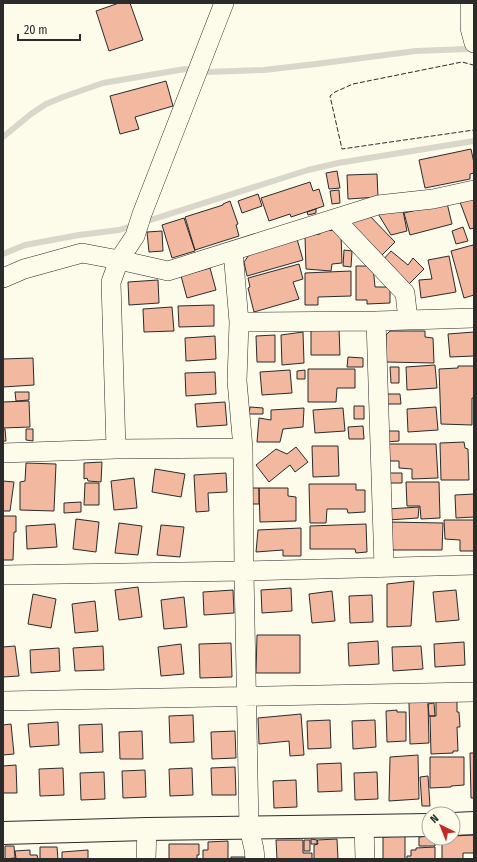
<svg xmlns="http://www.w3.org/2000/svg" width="477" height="862" font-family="'Fira Sans Condensed',sans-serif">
<rect width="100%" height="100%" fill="#fdfbea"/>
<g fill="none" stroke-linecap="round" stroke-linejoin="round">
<path stroke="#d8d7c9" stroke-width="6" d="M3,137l28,-23 15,-10 17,-7 40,-14 82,-14 21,3 58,-2 52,-6 100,-13 51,-2 7,-2
M3,254l22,-9 54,-10 40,-5 189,-60 30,-7 136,-22"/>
</g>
<path fill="#f2b8a0" stroke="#2b2b2b" d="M119,3h11l13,37 -34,11 -13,-40z
M166,81l7,25 -38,11 4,12 -19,5 -10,-38z
M471,149l3,14v10l-4,1v5l-45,9 -6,-28z
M337,171l3,17 -11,1 -3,-16z
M377,174l1,23 -30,2 -1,-24z
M310,182l3,9 6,-2 5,17 -33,11 -1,-3 -21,7 -8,-23z
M339,190l1,13 -8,1 -2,-13z
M258,194l4,12 -20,7 -4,-12z
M474,197v31l-4,1 -10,-27z
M230,201l8,23 -2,1 3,11 -44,14 -10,-33 38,-12v-1z
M447,203l5,21 -42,11 -6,-22z
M402,206l5,25 -16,4 -14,-23z
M316,209v4l-8,2 -1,-3z
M367,213l28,29 -16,16 -31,-33z
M184,218l11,33 -23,7 -10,-33z
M463,227l5,14 -12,3 -4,-13z
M338,230l3,3 1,30 -10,1 -1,7 -25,-2 -1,-33 15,-2 1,-3z
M162,231l1,20 -14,1 -2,-20z
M297,239l6,21 -56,16 -3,-14 7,-10z
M473,245l1,4v46l-10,3 -13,-47z
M344,250l8,1 -1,16 -8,-1z
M391,251l17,14 5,-7 11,11 -17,17 -25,-25z
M449,256l7,36 -35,6 -2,-18 13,-1 -4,-19z
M299,264l4,15 -10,3 6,17 -45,13 -6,-24 2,-1 -2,-9z
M356,266h17l2,21h15v16l-23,1v-4h-11z
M210,268l6,22 -29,8 -6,-22z
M351,271v25l-33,1v8h-13v-32z
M158,280l1,23 -30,2 -1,-23z
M214,305v21l-35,1 -1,-21z
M172,307l2,24 -30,1 -1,-23z
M339,328l1,27h-29v-26z
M390,331h35v6l8,1 1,25 -48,-1v-27z
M303,332l1,31 -22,2 -1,-30z
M474,332v24l-24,1 -2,-23z
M275,335v27h-18l-1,-26z
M215,336l1,23 -30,2 -1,-23z
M348,357l15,1v9h-16z
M33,358l1,27 -31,2v-28z
M435,365l2,23 -30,2 -1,-23z
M458,366h16v32h-2v27l-31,-1 -2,-55 19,-1z
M390,367h9v16h-8z
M308,369h47v19h-18l-1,14h-28z
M290,370l2,23 -30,2 -2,-23z
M305,370v9h-8v-8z
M215,372l1,22 -30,2 -1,-23z
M15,392h14v8l-13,1z
M385,394h15l1,10h-16z
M29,401l1,26 -27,1v-26z
M225,402l2,23 -30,2 -2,-23z
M354,406h10v13h-10z
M250,407l13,1v6h-14z
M436,407l2,23 -30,2 -1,-23z
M304,408l-1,19 -20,2 -3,13h-23l2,-24 12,2v-10z
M343,408l2,23 -30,2 -2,-23z
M363,426l1,13h-15l-1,-12z
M3,429h2l1,12h-3z
M26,429h7v12l-7,-1z
M385,431h14v10l-14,1z
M464,442l1,6 3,1 1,31h-28l-1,-37z
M389,444h47l2,34 -26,1v-10l-13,-1v-7h-10z
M312,446h26l1,30 -26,1z
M296,447l12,15 -13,10 -5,-7 -21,17 -13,-17 20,-16 11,5z
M102,462l-1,20 -13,-1 -1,-3 -3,1v-16z
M26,463l30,1 -2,47 -34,-1v-28l5,-1z
M155,469l30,5 -4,23 -29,-5z
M226,473l1,19 -19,1 1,18 -13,1 -2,-37z
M386,473h16v10h-15z
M134,478l3,30 -23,2 -3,-29z
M3,481l11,1 -4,29h-7z
M406,482h33l1,36 -19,1 -1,-13h-13z
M85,483h14v22h-15z
M309,484h47v6h9v22l-17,1 -1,-4h-20l-1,14h-16z
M250,488h9v16h-9z
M259,488h29v8l8,1v24l-36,1z
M474,494v23l-18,1 -1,-23z
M81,502v10l-17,1v-10z
M419,507l-1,11 -30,2 -1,-11z
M3,516h13v16h-2l-1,28h-10z
M76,519l23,3 -3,30 -23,-3z
M444,520h30v31h-14v-11l-15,-1z
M388,522l55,1 -1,27h-54z
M119,523l23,3 -4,29 -23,-2z
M55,524l2,23 -30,2 -1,-23z
M366,524l1,28 -11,1 -1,-4h-45v-23z
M161,525l23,2 -4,30 -23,-2z
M301,528v28h-18v-6l-27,2 2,-22z
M414,581l-3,45 -24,1v-43z
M138,587l4,30 -23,3 -4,-30z
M291,588l1,23 -30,2 -1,-23z
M233,590l1,23 -30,2 -1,-23z
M456,590l3,30 -23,2 -3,-30z
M332,591l3,30 -23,2 -3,-29z
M33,594l23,5 -5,29 -23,-4z
M372,595l1,27 -23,1 -1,-27z
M184,597l3,30 -23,2 -3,-29z
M95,601l3,30 -23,2 -3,-29z
M257,635h43v38h-44z
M378,641l1,23 -30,2 -1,-23z
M464,642l1,23 -30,2 -1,-23z
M231,643l1,34 -32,1 -1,-34z
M181,644l3,30 -23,2 -3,-29z
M15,646l4,30 -16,1v-30z
M103,646l1,24 -29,1 -2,-23z
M421,646l2,23 -30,2 -1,-24z
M59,648l1,23 -29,2 -1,-23z
M457,699v13h2l1,15h-3l1,24h-5v2l-22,1 -1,-38h6v-16z
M428,701l1,42 -19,1 -1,-42z
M434,703l1,13h-6l-1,-12z
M397,710v2h9v29l-19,1 -1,-31z
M301,714l3,41 -14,1 -1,-15 -30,3 -1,-26z
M193,715l1,27 -24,1 -1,-27z
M330,720l1,28 -23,1 -1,-28z
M375,720l1,27 -23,2 -1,-28z
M58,722l1,23 -29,2 -2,-23z
M11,724l3,30 -11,1v-30z
M102,724l1,28 -23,1 -1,-28z
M142,731l1,28h-23l-1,-27z
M235,731l1,27 -24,1 -1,-27z
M470,753h4v45h-3z
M418,755l1,44 -30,2 1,-44z
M430,757h34v28l-13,1v1l-21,1z
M341,763l1,28 -24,1 -1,-28z
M16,765l1,28h-14v-27z
M235,767l1,28h-24l-1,-27z
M63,768l1,27 -24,1 -1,-27z
M192,768l1,27 -23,1 -1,-27z
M145,770l1,27 -23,1 -1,-27z
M104,772l1,27 -24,1 -1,-27z
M377,772l1,27 -23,1 -1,-27z
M428,776l2,30h-8l-2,-29z
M296,780l1,27 -23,1 -1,-27z
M474,835v18h-11v6h-21v-21h11v-2z
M405,836v23h-22v-22z
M429,836v2h6v8h-16v-9z
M311,839l6,1v4h-6z
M337,839l1,20h-24v-14l4,-1 -1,-4z
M276,840h27v13h9v6h-35z
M304,840h6v11h-6z
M228,841v18h-25v-9h5v-8z
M169,844h30v11h-2v4h-28z
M5,846h9l1,12 -10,1z
M40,847h17l1,12h-18z
M435,847v12h-28v-3h4v-6h5v-2z
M30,850v5h7l1,4h-22l-1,-8z
M88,850v9h-26v-7z
M231,857h14l1,2h-15z"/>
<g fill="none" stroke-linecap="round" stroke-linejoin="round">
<defs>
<path id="minor" d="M470,3v25l4,15
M335,219l70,74 3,27
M233,251l6,71 -2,59 6,67 1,123 5,257 5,21 1,10
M3,278l21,-9 58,-16 37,7 49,11 210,-66 55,-6 41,-9
M376,321l8,246
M239,322l137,-1 98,-3
M116,449l-5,-167 8,-22 16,-24 7,-22 82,-211
M3,453l113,-4 127,-1
M3,575l241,-4 230,-6
M3,701l471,-9
M364,826l1,33
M146,859l1,-30"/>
<path id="tertiary" d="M453,824l21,-1
M3,833l144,-4 217,-3 65,-1"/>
</defs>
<use href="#minor" stroke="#2b2b2b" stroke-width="20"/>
<use href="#tertiary" stroke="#2b2b2b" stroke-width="24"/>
<use href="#minor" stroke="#fdfbea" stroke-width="19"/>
<use href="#tertiary" stroke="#fdfbea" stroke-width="22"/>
<path stroke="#2b2b2b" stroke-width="1" stroke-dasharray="5 2" stroke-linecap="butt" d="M474,66l-1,-1 -11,-3 -109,22 -18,8 -5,4 12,53 132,-19"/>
</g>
<rect width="477" height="862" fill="none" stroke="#2b2b2b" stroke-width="8"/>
<g transform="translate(441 826) rotate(317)"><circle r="19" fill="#fdfbea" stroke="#a9a89e"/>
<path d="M0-3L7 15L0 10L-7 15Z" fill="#c62828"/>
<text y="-6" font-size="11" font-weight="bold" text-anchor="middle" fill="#2b2b2b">N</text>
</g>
<path d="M18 34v6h62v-6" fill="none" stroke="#2b2b2b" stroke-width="2"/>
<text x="24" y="34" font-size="12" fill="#2b2b2b" stroke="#fdfbea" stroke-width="3" paint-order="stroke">20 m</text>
</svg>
